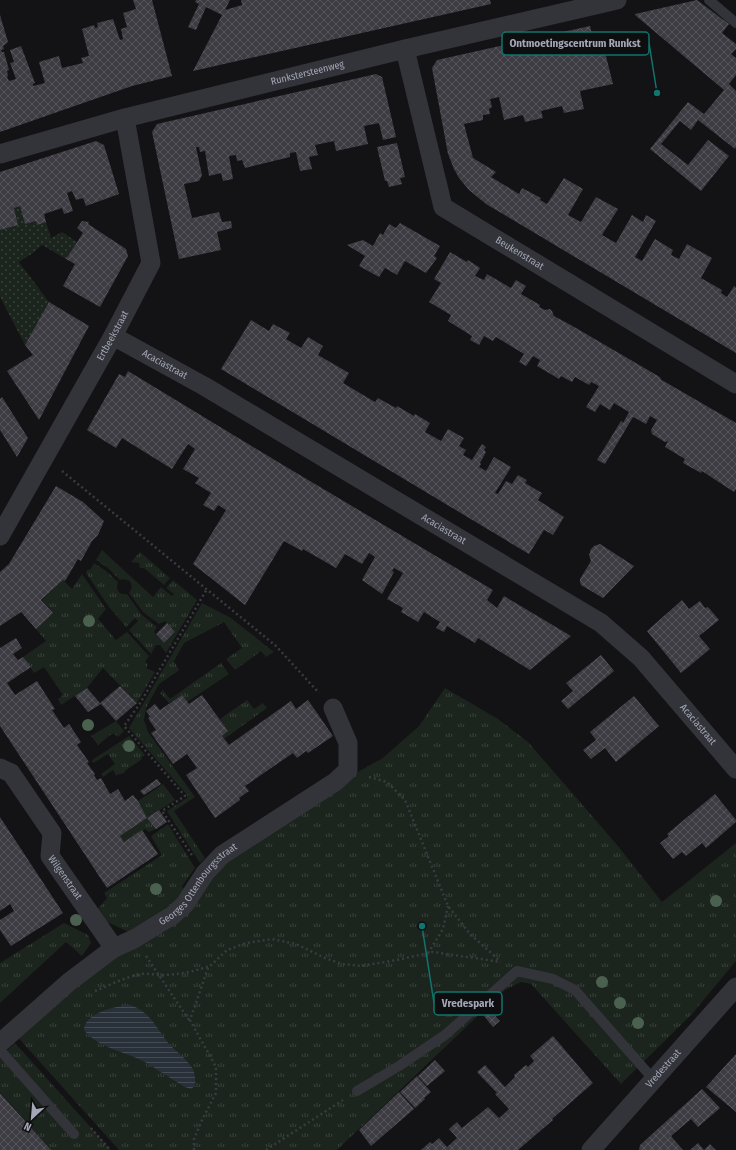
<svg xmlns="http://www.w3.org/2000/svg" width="736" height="1150" font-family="'Fira Sans Condensed',sans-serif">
<defs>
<pattern id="grass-tufts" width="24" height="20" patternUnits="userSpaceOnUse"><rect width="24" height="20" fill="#1c241e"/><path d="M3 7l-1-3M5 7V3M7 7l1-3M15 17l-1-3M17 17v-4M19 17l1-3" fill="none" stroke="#3a413c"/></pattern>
<pattern id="garden-dots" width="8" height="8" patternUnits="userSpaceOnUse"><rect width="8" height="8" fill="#1c241e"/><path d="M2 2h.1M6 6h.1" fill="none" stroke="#3a413c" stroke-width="1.8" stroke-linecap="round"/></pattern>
<pattern id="water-rules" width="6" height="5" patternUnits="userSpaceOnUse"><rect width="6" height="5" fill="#283039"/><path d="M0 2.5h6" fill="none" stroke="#444b53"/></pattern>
<pattern id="building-cross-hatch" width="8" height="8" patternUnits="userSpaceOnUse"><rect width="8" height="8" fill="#3c3c42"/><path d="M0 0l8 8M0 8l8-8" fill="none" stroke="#55555b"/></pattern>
</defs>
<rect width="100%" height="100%" fill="#131214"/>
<path fill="url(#grass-tufts)" d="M102,550l51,47 8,-10 11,9 2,-2 -8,-6 7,-8 24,20 -31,53 -6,-8h-4l-5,9 -22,-24 9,-9 -3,-3 -9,9 -17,-20 -23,-34 2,-4 2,1 4,-7 12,8 12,11c-3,8 1,13 9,12l14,20 16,13 -3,5 10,11 11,-10 -10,-12 -6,3 -16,-12 -14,-19 3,-6 -2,-6 -7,-2 -3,1 -12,-12 -12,-8z
M140,552l30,26 -6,7 -20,-17h-4l-1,-5 -8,-1z
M82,574l24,35 -8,10 18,21 11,-8 22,24 -4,6 3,2 -2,4 9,4 -18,31 -34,-35 -16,20 -26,17 -3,-6 5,-4 -19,-28 -10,6 -11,-16 23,-16 -10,-12 17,-16 -11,-13 21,-20 9,9z
M202,603l29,15 43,34 -8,5 -5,-6 -26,19 -9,-11 16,-11 -18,-26 -40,21 -10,18 5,9 -1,1 -19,13 -13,24 -2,12 4,12 47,65 -21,14 31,47 -5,5 -33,-52 20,-13 1,-2 -59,-68z
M221,663l8,11 -42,28 -5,-7 -13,8 -9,-10 3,-3 7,9z
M445,688l53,31 30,23 90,104 44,56 74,-59v118l-44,53 -71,70 -90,-100 -10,-2 -16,8 -168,160h-218l-105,-117 65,-56 72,-43 73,-75 110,-74 49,-27 36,-32z
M247,700l7,9 9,-6 4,5 -43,31 -2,-3 6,-5 -8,-12z
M116,721l8,10 -6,6 -5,-4 -15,12 -7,-9z
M129,736l16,19 -3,2 -1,3 -15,10 -2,3 -8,2 -3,-5 -10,7 -2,-3 14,-10 -7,-10 -15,9 -1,-3z
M163,784l12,16 -27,18 8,11 -7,3 -4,-3 -21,13 -4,-6 27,-18 -9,-17z
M168,824l27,44 -13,18 3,7 -6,9 -50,30 -31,-14 -1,-8 10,-12 -3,-5 58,-38 -11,-19z
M64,923l24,12 3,8 -9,13 -16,-14 -66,61v-40z
M15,1043l96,107h-60l-51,-58v-35z"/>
<path fill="url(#garden-dots)" d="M20,206l5,18 11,-3 1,4 9,-3 5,16 11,-6 15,10 -11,17 -24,-14 -9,8 -14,9 30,40 -24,43 -25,-48v-67l18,-5 -4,-17z"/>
<path fill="url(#water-rules)" d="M130,1005c21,7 26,23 39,39 7,7 16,14 22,22 4,6 5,13 4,20l-4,3 -6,-2c-14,-8 -28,-18 -42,-26 -20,-10 -45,-13 -59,-31 0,-17 32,-24 46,-25z"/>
<path fill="url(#building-cross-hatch)" d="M133,0h19l20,76 -40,10 -132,46v-117l8,27 -5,4 1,3 -3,1 1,2h2l5,18 -2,1 1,5 -1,1 2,4 7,-2 -6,-16 4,-1 -4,-12 11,-4 14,37 -2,1v2l12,-3 -6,-21 20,-6 3,12 21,-5 -2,-5 8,-2 -7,-27 12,-4 1,3 3,-1 -1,-4 16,-4 7,21 3,-1 -2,-10 6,-2 -4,-14 13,-4z
M196,0h34l-5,10 17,-5 -1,-5h249l1,4 -298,67 29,-56 -16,-8 -10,23 -8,-3 11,-23 -4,-2z
M697,0l32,24 -7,9 14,11v5l-5,5 5,4v17l-7,9 7,7v56l-1,2 -37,-29 -7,10 -11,-9 -19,23 27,21 20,-25 21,16 -28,35 -51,-42 38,-47 16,12 20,-24 -89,-75v-1z
M590,26l8,30 7,-4 8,32 -33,7 4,18 -20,4 -2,-7 -21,5 2,7 -18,4 -2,-7 -19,5 -5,-23 -9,2 2,8 -3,2 1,5 -7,1v5l-19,4 9,34 23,14 -5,5 28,17 3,-6 19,10 -1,2 7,4 17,-26 19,11 -15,26 13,7 15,-25 22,12 -16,26 14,8 16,-28 11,7 3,-7 10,6 -21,36 7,4 13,-22 18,11 -2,5 8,4 8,-15 25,14 -11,20 21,12 -1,3 6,4 7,-11 2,2v65l-250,-149 -17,-14 -10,-12 -5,-9 -6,-15 -16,-86 5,-8z
M376,74l6,3 14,60 -13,3 -4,-17 -15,3 4,18 -32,7 -2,-10 -19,4 3,10 -9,2 3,12 -12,2 -4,-19 -6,1v4l-45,11 -3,-8 -5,1 -1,-6 -7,1 4,23 -10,2 -2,-8 -12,3 -4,-25 -5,1 -1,-5h-3l6,28 -3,6 -15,3 8,34 27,-6 3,10 9,-1 1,7 -15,4 4,18 -42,9 -27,-127 5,-8z
M96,141l8,4 15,49 -33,12 -3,-8 -7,2 -4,-9 -5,2 6,18 -9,3 -2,-6 -18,6 2,8 -9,3 -1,-4 -11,3 -5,-18 -6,2 4,17 -18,5v-58z
M397,143l8,34 -5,1 2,6 -13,3 -2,-6h-2l-8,-34z
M82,221l7,1 -1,2 38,25 2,7 -28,51 -37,-21 12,-22 -9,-5 17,-26 -6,-5z
M400,223l40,23 -6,10 3,2 -11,15 -21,-12 -8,14 -12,-7 -6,9 -20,-11 6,-10 -18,-11 16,-5 10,6 7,-13 3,2 6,-11 7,4z
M450,252l17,10 1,-2 12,8 -5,8 9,4 3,-6 24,14 5,-8 10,6 -5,8 19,11 -1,2 6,3 5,-1 2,2 2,5 22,12 82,48 3,2 -1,1 76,44v66l-2,3 -32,-21 -1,2 -18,-10 2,-4 -20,-12 3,-6 -3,1 -13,-8 -1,-4 6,-10 -7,-4 -4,8 -13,-7 -28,47 -8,-4 24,-39 2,2 6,-11 -15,-9 -4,7 -10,-6 -5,8 -9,-5 13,-21 -8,-4 -2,3 -14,-8 -3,5 -11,-6 -2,3 -22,-13 3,-6 -7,-4 -7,10 -7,-4 5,-8 -28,-17 -3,4 -9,-5 -5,9 -9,-5 2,-4 -24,-15 3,-6 -22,-13 12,-19 -7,-4z
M49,302l40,24 -50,94 -32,-49 26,-16 -8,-10z
M251,320l18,11 4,-7 17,9 -4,6 15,9 7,-11 15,9 -5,9 31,18 -6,10 32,19 3,-4 18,10 1,-2 17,10 1,-2 15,9 -5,9 16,9 7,-12 16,9 -5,8 7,4 -3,5 9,5 10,-16 4,3 -2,3 2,2 -6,11 1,1 -2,3 7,4 8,-14 17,10 -16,26 3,1 8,-13 6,3 6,-9 9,5 -2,3 17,10 -4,7 26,17 -11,18 -9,-5 -15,24 -308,-185z
M128,371l155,94 210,125 -6,10 10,8 7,-12 67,40 -41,34 -52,-32 -3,5 -28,-17 -3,6 -8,-4 4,-6 -16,-10 -6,10 -17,-10 2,-4 -16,-9 16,-26 -9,-5 -2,3 2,1 -12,22 -20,-14 13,-23 -6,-4 -7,11 -17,-10 -9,14 -33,-19 -1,2 -18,-10 -39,64 -52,-41 33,-54 -8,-5 -4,6 -11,-6 8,-12 -16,-10 4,-5 -16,-9 12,-20 -7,-5 -16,25 -50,-31 -6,10 -29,-18 32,-56 6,3z
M2,397l26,41 -11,19 -17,-27v-31z
M56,486l27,16 21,19 -6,14 -6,6 -11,20 -3,-2 -13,22 -2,-1 -22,20 12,13 -17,16 -15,-17 -21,14v-54l9,-8z
M600,544l34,22 -31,32 -22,-13 -1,-3v-3l11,-18 -2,-6 2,-6 3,-3z
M682,600l7,9 11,-8 5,7 3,-1 11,13 -20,16 11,13 -29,24 -34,-42z
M167,623l8,9 -11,11 -8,-9z
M16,638l6,10 -9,6 5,6 5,-3 8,10 -24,16 8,12 22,-14 18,28 -3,1 12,18 5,-4 12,18 -4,3 12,17 -2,1 8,11 -1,1 3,5 4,-2 9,16 8,-5 7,12 8,-6 5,6 9,17 -27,18 4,6 18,-12 16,24 -51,34 -107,-162v-78z
M601,655l13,16 -46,38 -7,-8 12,-10 -7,-8z
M120,686l17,17 -21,18 -15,-17 -13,8 -13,-16 12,-8 13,15z
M182,695l7,9 13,-9 26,36 -6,5 7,9 62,-44 5,8 12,-9 25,36 -25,17 -2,-2 -9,7 -4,-5 -48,33 4,5 -10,7 1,2 -25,18 -29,-43 11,-7 -10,-14 -14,10 -22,-31 5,-3 -8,-12 2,-1 -4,-6 9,-7 5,6z
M634,696l25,30 -43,36 -11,-14 -14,11 -8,-9 13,-10 -6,-8z
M157,779l4,5 -17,11 -4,-4z
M715,794l21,26v2l-30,26 -4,-5 -16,13 -4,-4 -9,7 -13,-16 9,-7 -2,-2z
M159,810l8,12 -11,7 -9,-11z
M0,817l63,96 -52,33 -11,-16v-10l14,-9 -4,-7 -10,7z
M490,1010l10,11 -7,6 -9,-11z
M553,1036l40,47 -41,36 1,1 -35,30h-97l9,-8 2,2 7,-6 8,9 10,-9 -8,-9 8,-7 5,6 26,-21 11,11 10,-9 -14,-15 2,-1 -20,-21 8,-7 20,22 10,-10 -1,-2 12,-10 2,2 6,-6 -4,-5z
M736,1054v58l-30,-25z
M435,1060l10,11 -18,15 -9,-10z
M417,1076l14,16 -7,6 1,1 -10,9 -15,-16z
M702,1089l18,19 -22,19 -7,-8 -20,17 12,14h-44l1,-5z
M399,1092l15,17 -43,37 -12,-16z
M0,1093l51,57h-51z
M698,1143l6,7 6,-6 6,6h-26z"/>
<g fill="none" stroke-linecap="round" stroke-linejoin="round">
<path stroke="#393b41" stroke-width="2.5" stroke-dasharray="2 3" stroke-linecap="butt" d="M62,471l214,175 43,47
M369,777l18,5 18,18 43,106 22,28 30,27
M192,855l-30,-44 23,-15 -61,-70 15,-21 68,-116
M428,953l15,-24 5,-23
M146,956l43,64
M95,991c15,-6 30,-14 47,-17 6,-1 12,1 18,1 18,0 33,-3 49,-9
M91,1128l19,22
M194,1150v-11l8,-19 14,-27v-26l-26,-47 18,-52 19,-18 19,-7 26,-4 24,5 29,14 17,6 19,2 36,-6 36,-8 68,10
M266,1150l77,-50"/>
<path stroke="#33343a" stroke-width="10" d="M709,0l27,23
M0,1050l74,84
M357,1091l42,-25 46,-31 72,-64 36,8 22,11 79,90"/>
<g stroke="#33343a" stroke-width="19">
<path id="s1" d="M405,49l38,158 293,177"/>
<path id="s2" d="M0,154l125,-36 280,-69 212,-49"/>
<path id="s3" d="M113,336l91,50 397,237 40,35 95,111"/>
<path id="s4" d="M0,536l113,-200 38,-73 -26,-145"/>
<path id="s5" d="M0,768l11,5 41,60 -2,23 64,92"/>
<path id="s6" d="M0,1043l69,-61 45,-34 20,-9 39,-24 12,-11 20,-31 17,-18 113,-73 13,-12v-27l-15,-35"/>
<path id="s7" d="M591,1150l145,-163"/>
</g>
</g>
<g fill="#4b614f">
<circle cx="89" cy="621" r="6"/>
<circle cx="88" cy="725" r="6"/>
<circle cx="129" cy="746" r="6"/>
<circle cx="156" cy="889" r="6"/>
<circle cx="716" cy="901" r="6"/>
<circle cx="76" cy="920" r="6"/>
<circle cx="602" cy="982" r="6"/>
<circle cx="620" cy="1003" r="6"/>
<circle cx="638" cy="1023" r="6"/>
</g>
<g text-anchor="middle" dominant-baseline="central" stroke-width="3.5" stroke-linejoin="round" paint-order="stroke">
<g font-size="10" fill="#a3a7b6" stroke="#0e0d0f">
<text stroke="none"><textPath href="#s2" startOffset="318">Runkstersteenweg</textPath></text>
<text stroke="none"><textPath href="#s1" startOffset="252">Beukenstraat</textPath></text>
<text stroke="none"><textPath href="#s4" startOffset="230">Ertbeekstraat</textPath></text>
<text stroke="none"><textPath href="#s3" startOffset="59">Acaciastraat</textPath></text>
<text stroke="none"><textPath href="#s3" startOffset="383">Acaciastraat</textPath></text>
<text stroke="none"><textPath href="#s3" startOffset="707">Acaciastraat</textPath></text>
<text stroke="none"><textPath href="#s5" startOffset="134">Wilgenstraat</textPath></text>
<text stroke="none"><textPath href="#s6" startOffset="256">Georges Ottenbourgsstraat</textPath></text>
<text stroke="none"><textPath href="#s7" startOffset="109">Vredestraat</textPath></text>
</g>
</g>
<path fill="none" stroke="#0f766e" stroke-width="1.5" d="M657 93L649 43M422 926L434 1003"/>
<g fill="#0f766e" stroke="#0e0d0f" stroke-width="1.5">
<circle cx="657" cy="93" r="4"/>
<circle cx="422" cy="926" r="4"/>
</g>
<g fill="#0e0d0f" stroke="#0f766e" stroke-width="1.5">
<rect x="502" y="32" width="147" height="23" rx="4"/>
<rect x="434" y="992" width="68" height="23" rx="4"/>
</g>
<g font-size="11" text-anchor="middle" font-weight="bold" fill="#a3a7b6">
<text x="575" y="47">Ontmoetingscentrum Runkst</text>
<text x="468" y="1007">Vredespark</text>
</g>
<g transform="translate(32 1118) rotate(206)" stroke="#0e0d0f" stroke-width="3" paint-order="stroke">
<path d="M0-3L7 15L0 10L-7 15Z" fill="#a3a7b6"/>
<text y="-6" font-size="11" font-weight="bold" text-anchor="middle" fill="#a3a7b6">N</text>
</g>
</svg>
